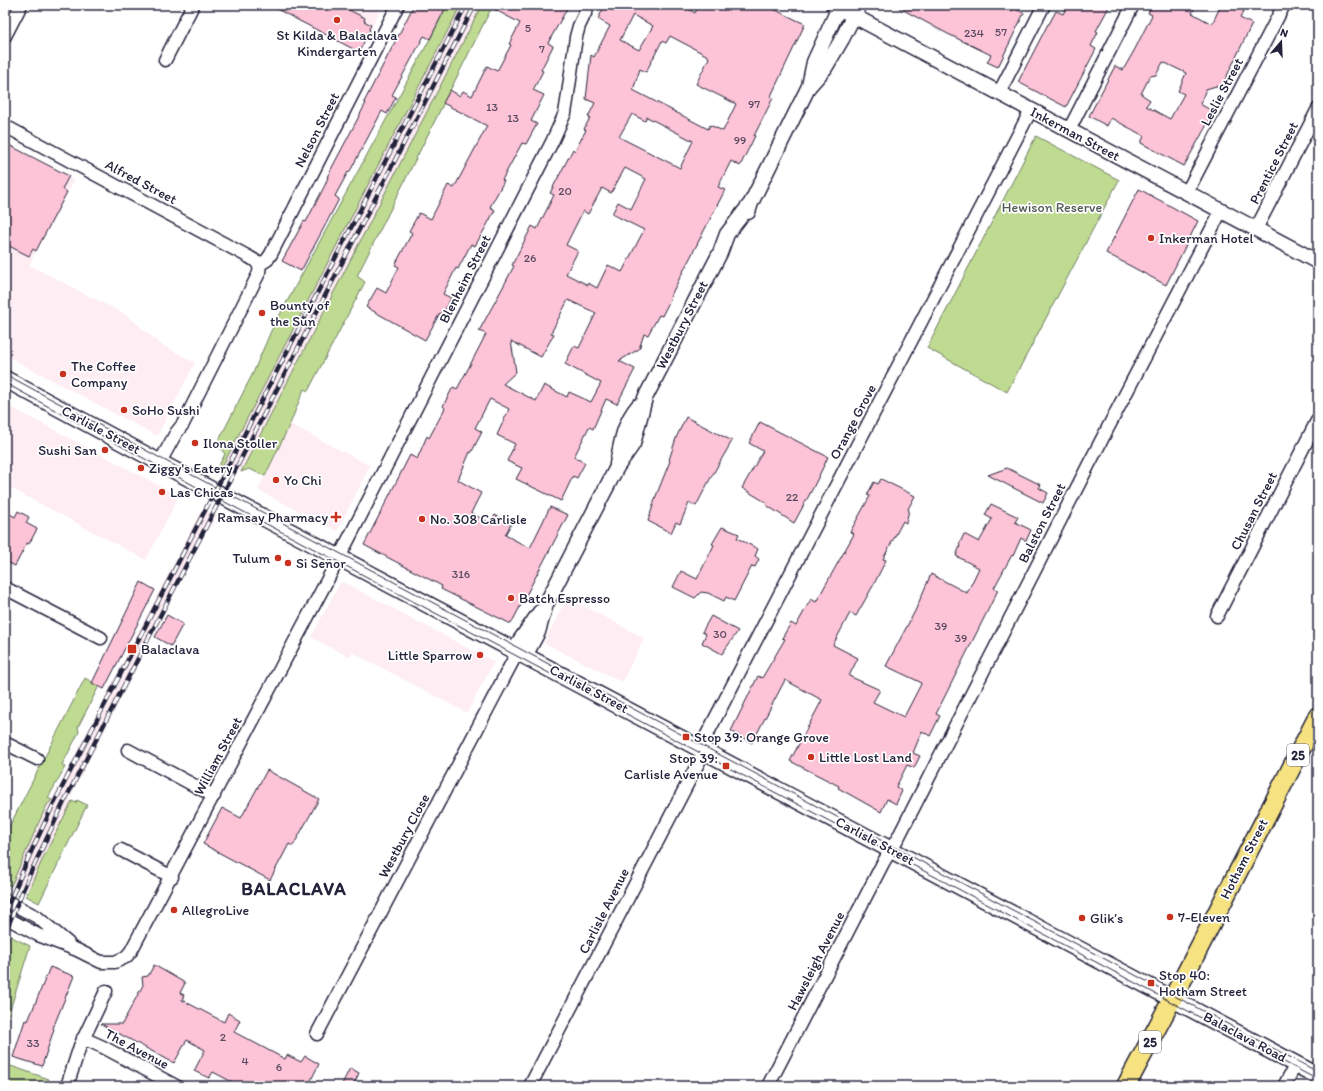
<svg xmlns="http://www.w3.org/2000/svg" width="1323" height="1091" font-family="Itim,sans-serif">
<rect width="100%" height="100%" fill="#fff"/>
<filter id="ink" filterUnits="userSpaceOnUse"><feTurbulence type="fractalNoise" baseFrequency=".025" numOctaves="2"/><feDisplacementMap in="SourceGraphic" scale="8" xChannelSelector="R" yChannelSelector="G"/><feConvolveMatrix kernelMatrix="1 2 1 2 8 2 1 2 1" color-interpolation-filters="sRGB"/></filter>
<g filter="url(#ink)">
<path fill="#feedf3" d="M279,5h104l-24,47 -82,-43z
M461,5h21l-241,467 -16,-9 1,-5z
M5,142l69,39 -45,84 99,51 31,27 36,20 -38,73 -152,-81z
M5,404l174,92 -33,64 -141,-75z
M290,424l80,42 -33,65 -79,-41z
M202,509l15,7 -11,16 -137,267 3,2 -29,57 -14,32 -17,-8 35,-77 5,-5z
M343,582l151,80 -27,51 -115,-61 -3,5 -38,-20 29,-54z
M567,597l77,41 -22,44 -78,-39z"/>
<path fill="#bfda91" stroke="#707e66" d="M447,5h14l-240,464 -3,-2 7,-13 -8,-10 36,-71 18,-42 159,-292z
M482,5h11l-136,271 8,6 -57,109 -4,-2 -14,35 -25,52 -16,-7 -8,3z
M1036,136l83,44 -112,212 -80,-44z
M85,678l14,8 -21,41 1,5 -17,33 3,2 -17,31 4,2 -5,5 -8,17 -28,64 -6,-3v-48z
M77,800l10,5 -48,98 -13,-7 17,-38 29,-57 4,2z
M10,936l20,10 -25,80v-75z
M5,1064l44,15 -2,7h-42z"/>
<path fill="#fdc3d6" stroke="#22223b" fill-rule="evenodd" d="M269,5h70l26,13 -1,3 7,4 -2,4 1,1 -11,22z
M414,5h33l-17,34 -6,-3 -32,59 4,2 -9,17 -5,-3 -33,62 -1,-1 -13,24 4,3 -38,72 -19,-10 22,-40 2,1 19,-37 3,-8h-1l39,-74 -2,-1z
M486,5h83l-21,38 5,3 -12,24 2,1 -10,19 11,5 -13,26 6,3 -11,20 -4,-1 -20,37 2,1 -14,26 5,3 -8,15 -12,21 -4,-2 -13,25 -2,-1 -13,26 8,4 -8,16 -3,-1 -15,27 -59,-33 11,-19 9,5 13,-26 -4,-2 17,-32 -3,-2 10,-18 12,6 17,-34 6,3 33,-62 -44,-23 7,-13 10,6 3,-5 9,5 15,-30 10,5 14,-26 -2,-1 11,-21z
M605,5h77l13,8 4,-8h66l40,19 -34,72 2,2 -19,38h1l-15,30 -9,-5 -13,26 7,3 -55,107 1,1 -9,18 -3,-1 -11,20 -4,-1 -5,15 -20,12 16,8 -18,35 -11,-5 -13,30 -4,-2 -15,30 11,6 -8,15 -4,-2 -12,25 -45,-22 6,-11 -15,-7 8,-17 -18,-9 12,-26 -19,-10 -15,29 7,4 -11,21 -1,-1 -12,28 23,13 -10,20 19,10 5,-8 16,9 -6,11 25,13 20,-41 18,8 -57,109 -70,-35 1,-3 -78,-41 46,-90 7,4 10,-23 2,2 16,-30 -2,-2 10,-19 4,2 12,-22 17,-33 -7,-3 24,-44 11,-21 -2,-1 20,-39 5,3 17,-34 -4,-2 23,-44 2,2 11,-21 -2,-1 6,-11 -2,-1 7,-14 -9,-4 5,-44 3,2 16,-31 -12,-7zM633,15l20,11 -14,24 -19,-10zM670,36l38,20v1l1,1 -13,26 40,20 -13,27 -13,-6 -2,4 -75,-39 7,-21 6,3 16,-31 4,2zM632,114l13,7 2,-4 46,24 -13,27 -61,-31zM625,168l21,11 -15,30 -13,-7 -6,12 32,16 -22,42 -14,-7 -11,23 -9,-5v2l-22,-11 12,-23 -12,-6 17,-34 5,3 14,-26 9,5zM568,300l28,13 -17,35 -5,-2 -9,18 36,19 -10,19 -22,-10 -2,5 -23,-12 -8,16 -33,-17 13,-12 -5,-31 30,16 13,-23 -3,-1z
M894,5h106l12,6 1,-3 11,5 -26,54 -11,-5 4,-7 -45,-22z
M1068,5h42l-14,26 2,1 -7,14 5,3 -30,58 -48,-25 30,-58h1l7,-13 7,3z
M1152,5h44l-4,8 20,11 9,-19h26l-7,13 12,6 -31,64 -5,-2 -10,3 -6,15 14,8 -30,54 -43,-23 3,-7 -33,-18 -4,8 -18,-10 26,-50 8,4 12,-21 17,-34 -4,-2zM1163,62l23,11 -8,18 6,3 -14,25 -24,-13 4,-6 -9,-6 9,-18 6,-1z
M5,143l64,33 -7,13 5,3 -31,59 -3,-2 -4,7 -24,-12z
M1139,189l59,32 -32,64 -60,-32z
M686,417l46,24 -23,40 -13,25 -7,-3 -9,21 -4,-2 -5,11 -23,-12 8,-25 14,-35 -1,-1 7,-22z
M760,422l68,35 -15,31 -19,35 -28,-18 1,-2 -25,-15 21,-37 -14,-8z
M1007,468l34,17 -2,3 9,5 -5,10 -55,-28z
M881,479l34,17 -7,13 1,1 -3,13 -3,-2 -20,38 3,1 -12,24 -18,32 -6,-3 -17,32 25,13 -9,18 31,14 -7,12 31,15 17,-33 -1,-2 -34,-16 29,-55 16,-37 36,19 12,-25 -23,-12 4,-10 -1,-1 5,-11 15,8 13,-23 -7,-4 6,-11 27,13 -3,5 16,8 -5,11 -5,-3 -8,18 -1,-1 -18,33 4,2 -62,124 4,2 -10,20 -8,-5 -9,22 7,3 -6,12 -7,-3 -11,22 6,4 -6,13 -9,-5 -6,13 -43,-24 1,-2 -49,-25 32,-61 -37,-20 -33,63 -21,-12 27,-55 4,2 23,-39 -3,-1 9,-15 5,3 15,-27 5,3 38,-68 -4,-2 20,-36 -3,-1 7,-13 4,2z
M5,511l10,6 3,-6 11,6 -3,6 11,6 -8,15 -2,-1 -12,23 -6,-3h-4z
M722,527l17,7 -2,4 21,11 -3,7 4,3 -4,8 -3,-1 -18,35 -8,-4 -2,4 -16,-8 -7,-1 -6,6 -22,-11 8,-16 16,8 17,-34 -2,-1z
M141,582l14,8 -51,99 -12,-6z
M167,615l16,9 -12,22 -16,-9z
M711,616l27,15 -16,23 -20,-11 4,-9 -4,-2z
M267,770l52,29 -26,47 -4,-2 -19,36 -67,-36 19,-36 19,10z
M154,965l31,18 -5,10 4,2 -2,5 42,22 4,-9 12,7 -6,12 51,27 2,-4 14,7 4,-6 14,8 -11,22h-73l-1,-3 -21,-11 -4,6 -15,-7 11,-21 -18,-10 -13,23 -73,-39h21l21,-39 -1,-8 6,-1z
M50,967l24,9 -21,52 1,1 -12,37 -29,-9 12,-37 3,1z
M350,1068l9,5 -6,13h-12z"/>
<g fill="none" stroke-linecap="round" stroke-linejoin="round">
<defs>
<path id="minor" d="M5,36l16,-31
M165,60l28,-55
M999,93l45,-88
M5,126l244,131c8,4 13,9 9,18l-75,149 -7,9 -16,29
M1069,130l64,-125
M1187,192l97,-187
M1256,229l62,-120
M259,265l8,-5 4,-6 127,-249
M5,588l96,50
M1217,616l101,-197
M5,743l32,16
M700,748l331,-638
M128,750l86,46
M121,850l51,27
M5,900l32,17 31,26
M5,917l33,18 39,15 24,12h14l11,-5 5,-6 210,-397 211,-412 13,-29 2,-12 9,-64 3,-11 10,-21
M317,1034l201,-383
M83,1038l20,9 73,39
M67,1086l13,-40 26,-55
M530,1086l175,-336
M768,1086l115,-223 16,-27 189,-370 133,-255
M1284,1086l12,-22"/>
<path id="tertiary" d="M833,5l485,257
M809,86l16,-18 17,-29 17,-34
M748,212l3,-9 58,-117 5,-24 26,-57
M617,464c4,-21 7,-42 21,-58
M514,649l26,-37
M525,656l13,-24 8,-28 71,-137 16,-23 12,-46 75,-145 7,-19 24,-31"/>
<path id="secondary" d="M5,379l165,89 1148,608"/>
<path id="primary" d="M1126,1086l59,-111 133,-259"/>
</defs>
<use href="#minor" stroke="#22223b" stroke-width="15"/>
<use href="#tertiary" stroke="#22223b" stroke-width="17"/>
<use href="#secondary" stroke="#22223b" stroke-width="19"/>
<use href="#primary" stroke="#22223b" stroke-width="21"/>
<use href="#minor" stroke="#fff" stroke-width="12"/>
<use href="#tertiary" stroke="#fff" stroke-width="14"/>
<use href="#secondary" stroke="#fff" stroke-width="16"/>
<use href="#primary" stroke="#f6e281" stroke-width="18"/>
<path stroke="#22223b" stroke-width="1" d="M5,374l157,85 1156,613
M5,383l199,108 775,409 339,180"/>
<defs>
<path id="rail" d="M5,912l26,-60 24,-51 411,-796
M5,933l24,-57 35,-74 411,-797"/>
</defs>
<use href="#rail" stroke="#22223b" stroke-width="4.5"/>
<use href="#rail" stroke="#fff" stroke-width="3" stroke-dasharray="9" stroke-linecap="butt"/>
</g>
</g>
<g fill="#c8321e" stroke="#fff" stroke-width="1.5">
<circle cx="337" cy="20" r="4"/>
<circle cx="1151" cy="238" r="4"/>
<circle cx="262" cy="313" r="4"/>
<circle cx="63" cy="374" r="4"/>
<circle cx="124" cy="410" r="4"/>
<circle cx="195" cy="443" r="4"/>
<circle cx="105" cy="450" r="4"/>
<circle cx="141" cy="468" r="4"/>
<circle cx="276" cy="480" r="4"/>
<circle cx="162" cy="492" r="4"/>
<path d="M334 511h4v4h4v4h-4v4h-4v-4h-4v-4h4z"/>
<circle cx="422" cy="519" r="4"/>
<circle cx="278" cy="558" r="4"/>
<circle cx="288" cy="563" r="4"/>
<circle cx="511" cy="598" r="4"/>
<rect x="127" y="644" width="10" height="10" rx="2"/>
<circle cx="480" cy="655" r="4"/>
<rect x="682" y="733" width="8" height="8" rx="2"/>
<circle cx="811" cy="757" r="4"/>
<rect x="722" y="762" width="8" height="8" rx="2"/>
<circle cx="174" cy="910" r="4"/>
<circle cx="1170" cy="917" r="4"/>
<circle cx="1082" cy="918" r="4"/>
<rect x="1147" y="979" width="8" height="8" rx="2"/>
</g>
<g text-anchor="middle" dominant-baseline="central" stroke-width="3.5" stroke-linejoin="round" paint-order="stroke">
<g font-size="12" fill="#594a62">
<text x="528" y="28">5</text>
<text x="1001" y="32">57</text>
<text x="974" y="33">234</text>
<text x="542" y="49">7</text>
<text x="754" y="104">97</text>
<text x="492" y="107">13</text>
<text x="513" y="118">13</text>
<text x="740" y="140">99</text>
<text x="565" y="191">20</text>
<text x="530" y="258">26</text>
<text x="792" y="497">22</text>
<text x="461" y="574">316</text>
<text x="941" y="626">39</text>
<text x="720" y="634">30</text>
<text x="961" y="638">39</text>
<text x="223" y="1037">2</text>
<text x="33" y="1043">33</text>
<text x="245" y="1061">4</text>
<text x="279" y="1067">6</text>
</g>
<g fill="#fff" stroke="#646476" stroke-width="1">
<rect x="1287" y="744" width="22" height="22" rx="3"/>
<rect x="1139" y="1031" width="22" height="22" rx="3"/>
</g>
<g font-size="13" font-weight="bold" fill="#22223b">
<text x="1298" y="755">25</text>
<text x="1150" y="1042">25</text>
</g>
<g font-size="14" fill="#22223b" stroke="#fff" text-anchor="start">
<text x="337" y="35" text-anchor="middle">St Kilda &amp; Balaclava<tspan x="337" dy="16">Kindergarten</tspan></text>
<text x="1159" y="238">Inkerman Hotel</text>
<text x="270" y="305">Bounty of<tspan x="270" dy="16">the Sun</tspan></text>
<text x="71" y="366">The Coffee<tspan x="71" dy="16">Company</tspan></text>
<text x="132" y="410">SoHo Sushi</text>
<text x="203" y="443">Ilona Stoller</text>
<text x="97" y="450" text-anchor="end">Sushi San</text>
<text x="149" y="468">Ziggy's Eatery</text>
<text x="284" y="480">Yo Chi</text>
<text x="170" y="492">Las Chicas</text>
<text x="328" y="517" text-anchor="end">Ramsay Pharmacy</text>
<text x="430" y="519">No. 308 Carlisle</text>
<text x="270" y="558" text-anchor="end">Tulum</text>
<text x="296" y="563">Si Señor</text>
<text x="519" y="598">Batch Espresso</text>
<text x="141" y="649">Balaclava</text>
<text x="472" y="655" text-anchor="end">Little Sparrow</text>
<text x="694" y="737">Stop 39: Orange Grove</text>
<text x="819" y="757">Little Lost Land</text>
<text x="718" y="758" text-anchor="end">Stop 39:<tspan x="718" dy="16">Carlisle Avenue</tspan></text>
<text x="182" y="910">AllegroLive</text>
<text x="1178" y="917">7-Eleven</text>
<text x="1090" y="918">Glik’s</text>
<text x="1159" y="975">Stop 40:<tspan x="1159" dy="16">Hotham Street</tspan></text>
</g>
<g font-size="14" fill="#22223b" stroke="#fff">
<text transform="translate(1222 92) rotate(-62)">Leslie Street</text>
<text transform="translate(317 130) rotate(-63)">Nelson Street</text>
<text transform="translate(1075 134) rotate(28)">Inkerman Street</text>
<text transform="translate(1274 163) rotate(-63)">Prentice Street</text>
<text transform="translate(141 182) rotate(28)">Alfred Street</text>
<text transform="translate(465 279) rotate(-63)">Blenheim Street</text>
<text transform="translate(682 325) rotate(-63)">Westbury Street</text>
<text transform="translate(853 422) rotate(-62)">Orange Grove</text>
<text transform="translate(101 430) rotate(28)">Carlisle Street</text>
<text transform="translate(1254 511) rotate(-63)">Chusan Street</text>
<text transform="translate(1042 523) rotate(-63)">Balston Street</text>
<text transform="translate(589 689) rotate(28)">Carlisle Street</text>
<text transform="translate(218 756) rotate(-62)">William Street</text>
<text transform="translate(404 836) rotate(-62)">Westbury Close</text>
<text transform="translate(875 841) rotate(28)">Carlisle Street</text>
<text transform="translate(1244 859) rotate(-63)">Hotham Street</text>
<text transform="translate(604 911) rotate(-63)">Carlisle Avenue</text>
<text transform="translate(816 961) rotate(-63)">Hawsleigh Avenue</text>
<text transform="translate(1245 1037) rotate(28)">Balaclava Road</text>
<text transform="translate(137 1049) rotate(28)">The Avenue</text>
</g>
<g font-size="14" fill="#515955" stroke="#fff">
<text x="1052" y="207">Hewison Reserve</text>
</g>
<g font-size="18" font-weight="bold" letter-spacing="1" fill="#22223b" stroke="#fff">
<text x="294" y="889">BALACLAVA</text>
</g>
</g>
<rect width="1323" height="1091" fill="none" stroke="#fff" stroke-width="20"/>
<rect x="10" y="10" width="1303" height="1071" fill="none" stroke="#22223b" stroke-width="1.5" filter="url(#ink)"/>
<g transform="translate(1281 42) rotate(19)" stroke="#ffffff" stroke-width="3" paint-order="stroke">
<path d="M0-3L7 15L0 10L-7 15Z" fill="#22223b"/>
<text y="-6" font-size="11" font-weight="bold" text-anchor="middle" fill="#22223b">N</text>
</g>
</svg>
